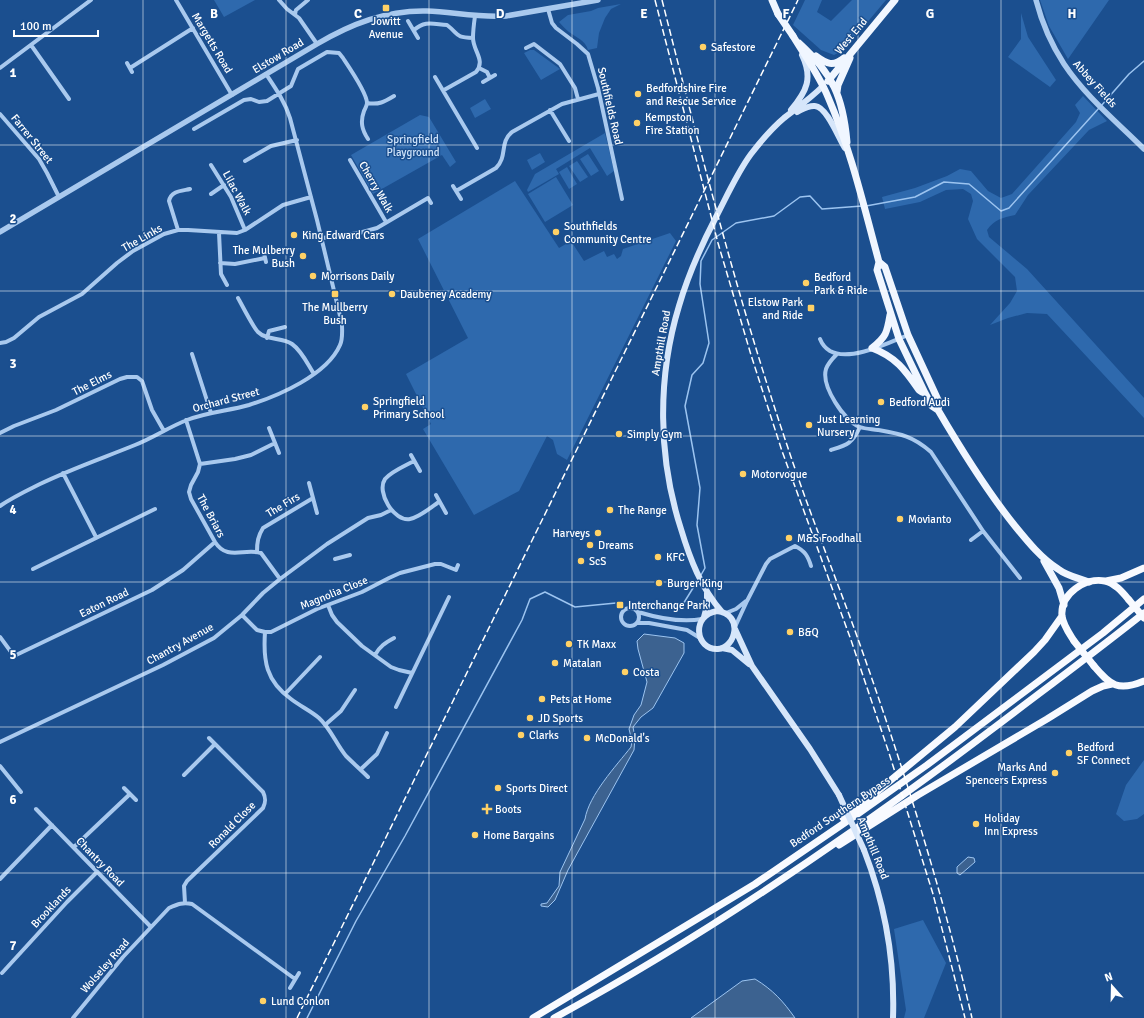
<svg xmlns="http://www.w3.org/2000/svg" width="1144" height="1018" font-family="Signika,sans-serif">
<rect width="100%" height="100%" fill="#1b4f8f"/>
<path fill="#2e69ad" d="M214,0h41l-31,17z
M805,0h17l-5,12 14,9 21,-21h34l-42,50 -10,5 -13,-5 -28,-25z
M1040,0h69l-41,59 -19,-33z
M621,4l-10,5 -6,9 -6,15 -2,15 -9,2c-3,-10 -11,-12 -19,-18 -4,-3 -7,-7 -10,-10l9,-7 23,-4 7,-3z
M1021,13l7,24 28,43 -6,7 -42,-30 13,-18z
M530,50h4l26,19 -19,11 -17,-27z
M1083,96l24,25 -18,9 -61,65 -13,20c-13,3 -20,4 -28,15l2,7 38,32 117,129v20l-97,-104 -20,-1 -19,5 -18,7 20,-22 7,-12 -2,-14 -38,-38 -9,-20 5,-18 -2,-7 -8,-5 -17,1 -26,12 -35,7 -3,-12 33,-9 32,-12 13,-7 11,2 17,20 13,7 11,-4 64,-72 4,-9 -5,-8z
M485,99l6,10 -16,9 -5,-10z
M420,115l9,2 27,45 -6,5 -8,-12 -69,39 -22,-39z
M605,133l9,38 -7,5 -17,-28 -34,21 3,5 -31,18 -1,-2 8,-16z
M540,153l5,9 -13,8 -5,-10z
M588,154l11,17 -8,5 -11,-17z
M577,161l11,16 -8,5 -11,-16z
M567,167l10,17 -8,5 -10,-17z
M556,177l17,28 -28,17 -17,-28z
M515,181l44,67 12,-7 13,20 20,-10 3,6 7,-3 3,5 4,-3 2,-7 47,-16 6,8 -109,219 -10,-6 -4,-14 -6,-4 -28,55 -45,24 -51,-86 8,-5 -25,-50 62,-36 -50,-99z
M1144,760v54l-7,5 -13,2 -8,-7 10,-29z
M923,920l23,43 -22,55h-20l2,-8 -12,-81z"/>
<path fill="#3c6290" stroke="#9cc4f0" d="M644,634l31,4 9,5v10l-31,55 -12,9 -8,10 2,11 -1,12 -66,120 -13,30 -7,7 -7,-1v-2l6,-1 12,-17 1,-14 25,-53c4,-24 31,-53 46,-72l1,-6 -3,-12 5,-14 7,-10 6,-23 -9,-33 -1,-8z
M968,857l6,1 1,4 -15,13 -3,-2v-6z
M755,979c18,11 28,22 40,39h-104l51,-37z"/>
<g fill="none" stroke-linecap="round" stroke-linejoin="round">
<path stroke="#9cc4f0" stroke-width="1.5" d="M1101,106l28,-32 15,-13
M866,206l49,-9 29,-15 25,2 32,27 8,-3 90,-100
M701,575l4,-7 -8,-43 3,-37 -15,-82 7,-31 11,-12 6,-20 -9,-59 1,-23 11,-21 24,-17 38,-7 26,-19 10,-1 12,13 40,-3
M648,604l32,5 18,-29
M307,1018l49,-97 49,-85 117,-216 8,-21 15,-7 30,15 41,-4"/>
<path stroke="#a9c9ee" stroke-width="4" d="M176,0l56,95
M279,0l8,9 12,9 18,26
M548,9l4,14 4,5 21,16 11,10 10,34 24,111
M295,14l1,-4 12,-10
M408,21l10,17
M414,30c11,-10 19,-6 33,-5 13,10 7,12 26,13
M31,45l38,54
M526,48l8,-4 26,20 15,24 3,11
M127,63l5,9
M0,68l91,-68
M130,68l63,-40
M479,68l8,4 3,6
M435,77l42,71
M483,82l12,-7
M444,90l32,-18c10,-12 -3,-21 -3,-34 0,-7 1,-15 2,-22
M367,103c12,2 17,-1 27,-7
M550,110l19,31
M0,114l39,45 8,14 12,24
M194,129l50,-29 7,-1 8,3 8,-1 24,-15 7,-17 29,-17 12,1 4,5c6,9 24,35 24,45 0,2 -2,6 -3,8 -4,11 -2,19 4,28
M350,160l36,62
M245,161l26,-15 26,-6
M211,165l20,32 14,33
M453,186l8,13
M456,191l40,-23c12,-12 3,-25 16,-36l50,-28 37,-10
M211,194l13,-9
M178,230l-9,-29c2,-10 12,-10 21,-12
M219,233l2,41 6,11
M322,238l37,-5 18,-5 51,-30 3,5
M264,253l2,9
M220,263l15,1 30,-6
M238,298c4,7 15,29 20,34 9,9 24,5 34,12 10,7 16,21 22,30
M267,338l2,-7 16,-4
M820,339c2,5 5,9 10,12 20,11 58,-8 78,-16
M0,343l6,-1 8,-4 25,-21 43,-23 35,-31 16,-12 31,-17 14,-4h10l49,3 8,-3 38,-25 28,-8
M192,354l19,59
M837,354c-4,4 -9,9 -11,15 -5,17 18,52 34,58 5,2 12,2 18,3 23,4 35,6 53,22l52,79 37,47
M186,420l14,44 -2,8 -7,13 -2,7 2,7 24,43c12,19 29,6 46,11l19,26
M269,428l10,25
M0,433l14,-7 42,-16 64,-31 7,-2h10l5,4 10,29 12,21
M831,450c16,-5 21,-6 29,-23
M411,455l9,16
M414,461c-9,5 -22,10 -29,18 -9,13 9,43 25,40 10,-2 21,-12 29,-17
M200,464l35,-5 16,-4 24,-12
M63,473l33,64
M309,483l8,30
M436,495l10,18
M0,506c13,-9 26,-15 40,-22 31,-15 63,-26 95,-39 18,-7 34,-18 52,-25 20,-8 41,-9 62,-15 29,-9 78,-30 91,-60 3,-6 2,-14 2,-21l-25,-104 -27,-102c-5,-16 -14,-29 -24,-44
M971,540l12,-9
M257,552c0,-10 1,-16 6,-24l50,-30
M335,559l15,-4
M33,569l122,-60
M328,605l4,10 5,7 25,24 29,21 8,3 13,3
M621 617a9 9 0 1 1 18 0a9 9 0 1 1-18 0Z
M638,612c20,6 43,11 64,7
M726,613l10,-4 10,-8
M242,615l15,15 8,2h6l46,-23 45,-17 27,-14 11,-5 35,-9h6l15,6 2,-5
M638,623h11l38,7 13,8
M735,627l12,-26 19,-37 4,-5 25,-13c10,5 13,10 16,20
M265,632c-2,29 1,49 26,67 9,7 20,12 28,19 12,11 17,26 27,38 7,7 15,14 22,21
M0,637l14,19 138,-66 31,-20 32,-28
M375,655c5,-9 10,-12 19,-17
M285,694l35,-37
M396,707l53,-110
M325,725l16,-14 14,-21
M0,742l163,-77 51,-27 28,-23 21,-22 17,-14 47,-35 41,-26 13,-3 10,-5
M0,766l21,26
M361,769l16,-15 10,-21
M184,775l31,-31
M124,788l12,12
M36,809l115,118
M74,847l56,-53
M0,879l52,-54
M185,903l-1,-17 3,-5 76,-73c3,-6 3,-10 0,-16l-54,-54
M2,973l65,-71 30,-30
M290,988l9,-15
M73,1018l50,-61 46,-49c9,-4 14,-6 23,-4l103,75"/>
<path stroke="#a9c9ee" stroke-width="5.5" d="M1036,0c6,23 15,44 28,64 22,33 53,58 80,85
M0,232l317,-188c34,-20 69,-34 110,-33 26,1 52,7 79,5l92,-16"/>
<path stroke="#d6e6fa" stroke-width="6" d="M791,110c16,-19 22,-32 11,-55
M797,112c6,-3 12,-7 18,-6 12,1 24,33 30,42
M717,611c27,3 19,37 1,38 -23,1 -27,-34 -1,-38z
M722,612c-21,-24 -32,-53 -41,-83 -23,-71 -24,-151 -2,-223 9,-31 22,-60 37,-89 11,-21 21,-44 35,-63 10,-13 20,-25 33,-36 13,-10 27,-20 39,-32
M704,617l3,-11v-13
M735,629l17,37 58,83 29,46
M722,648l10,2 17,14
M864,850c21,54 31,110 29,168"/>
<path stroke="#f0f6ff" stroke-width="7" d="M772,0l6,14
M793,36c12,20 26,39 35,61 23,53 36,110 51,165l-2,8 22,69 26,54 7,13 6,4c24,41 48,80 77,116 13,16 26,32 43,43 9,7 20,9 31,13
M799,43c34,31 44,54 48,99
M816,56c11,8 17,11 28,2
M828,81l67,-81
M837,92l1,-7 12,-27
M879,262l6,5 23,68 31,67 -1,8
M872,348c24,9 33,22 47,42l3,2
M872,348c14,-11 15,-15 18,-33
M1044,561l15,27 5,17"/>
<path stroke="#f8faff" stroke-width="7" d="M1106,581l15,-3 23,-10
M1074,641c-5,-8 -11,-16 -12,-25 -2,-22 23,-39 43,-35 10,2 18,12 24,19
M1094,666c16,19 24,26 50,15
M843,818l25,-19 87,-72 79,-75 11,-12 17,-24
M839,845l79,-50 129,-76 45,-28 11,-5 9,-2
M533,1018l222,-134 104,-71 68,-48 176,-132 41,-34
M554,1018c155,-84 301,-185 441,-291 50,-38 100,-75 149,-114"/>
<path stroke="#fff" stroke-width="1.5" stroke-dasharray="7 3" stroke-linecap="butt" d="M655,0l63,243 33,112 31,96 69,189 38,113 44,141 32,124
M662,0c38,150 76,301 126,448 21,64 47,127 70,191 44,124 84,251 114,379
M297,1018l501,-1018"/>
<path stroke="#d6e6fa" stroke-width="6" d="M839,795l25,55"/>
<path stroke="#f0f6ff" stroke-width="7" d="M778,14l15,22"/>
<path stroke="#f8faff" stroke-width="7" d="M1129,600l15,18
M1074,641l20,25"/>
</g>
<path fill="none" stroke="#fff" stroke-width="1" stroke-opacity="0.55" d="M143,0v1018M286,0v1018M429,0v1018M572,0v1018M715,0v1018M858,0v1018M1001,0v1018M0,145h1144M0,291h1144M0,436h1144M0,582h1144M0,727h1144M0,873h1144"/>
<g fill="#ffd166" stroke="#1b4f8f" stroke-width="1.5">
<rect x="382" y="4" width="8" height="8" rx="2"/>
<circle cx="703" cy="47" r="4"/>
<circle cx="638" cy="94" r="4"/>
<circle cx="637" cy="123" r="4"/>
<circle cx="556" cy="232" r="4"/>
<circle cx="294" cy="235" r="4"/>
<circle cx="303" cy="256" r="4"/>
<circle cx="313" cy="276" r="4"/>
<circle cx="806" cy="283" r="4"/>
<rect x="331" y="290" width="8" height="8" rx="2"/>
<circle cx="392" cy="294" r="4"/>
<rect x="807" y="304" width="8" height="8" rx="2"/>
<circle cx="881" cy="402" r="4"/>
<circle cx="365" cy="407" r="4"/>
<circle cx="809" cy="425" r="4"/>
<circle cx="619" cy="434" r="4"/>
<circle cx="743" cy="474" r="4"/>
<circle cx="610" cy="510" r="4"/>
<circle cx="900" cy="519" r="4"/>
<circle cx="598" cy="533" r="4"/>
<circle cx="789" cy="538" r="4"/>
<circle cx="590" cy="545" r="4"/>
<circle cx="658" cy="557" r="4"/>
<circle cx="581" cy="561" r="4"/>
<circle cx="659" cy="583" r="4"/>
<rect x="616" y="601" width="8" height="8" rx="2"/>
<circle cx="790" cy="632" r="4"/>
<circle cx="569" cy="644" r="4"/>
<circle cx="555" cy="663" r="4"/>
<circle cx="625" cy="672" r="4"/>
<circle cx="542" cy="699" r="4"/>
<circle cx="530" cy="718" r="4"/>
<circle cx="521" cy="735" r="4"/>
<circle cx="587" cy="738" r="4"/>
<circle cx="1069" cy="753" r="4"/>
<circle cx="1055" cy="773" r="4"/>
<circle cx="498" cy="788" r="4"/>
<path d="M485 803h4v4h4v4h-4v4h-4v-4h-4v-4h4z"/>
<circle cx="976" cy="824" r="4"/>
<circle cx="475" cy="835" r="4"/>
<circle cx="263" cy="1001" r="4"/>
</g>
<g text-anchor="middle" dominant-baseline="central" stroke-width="3" stroke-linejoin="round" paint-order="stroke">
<g font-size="11" fill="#fff" stroke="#1b4f8f" text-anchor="start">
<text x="386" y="21" text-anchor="middle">Jowitt<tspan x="386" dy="13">Avenue</tspan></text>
<text x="711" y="47">Safestore</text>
<text x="646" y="88">Bedfordshire Fire<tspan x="646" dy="13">and Rescue Service</tspan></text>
<text x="645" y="117">Kempston<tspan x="645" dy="13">Fire Station</tspan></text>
<text x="564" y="226">Southfields<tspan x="564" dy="13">Community Centre</tspan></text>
<text x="302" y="235">King Edward Cars</text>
<text x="295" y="250" text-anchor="end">The Mulberry<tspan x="295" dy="13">Bush</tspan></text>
<text x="321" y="276">Morrisons Daily</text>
<text x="814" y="277">Bedford<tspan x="814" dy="13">Park &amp; Ride</tspan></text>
<text x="400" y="294">Daubeney Academy</text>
<text x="803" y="302" text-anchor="end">Elstow Park<tspan x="803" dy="13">and Ride</tspan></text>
<text x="335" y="307" text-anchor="middle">The Mullberry<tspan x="335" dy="13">Bush</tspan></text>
<text x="373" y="401">Springfield<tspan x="373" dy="13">Primary School</tspan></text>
<text x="889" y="402">Bedford Audi</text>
<text x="817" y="419">Just Learning<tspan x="817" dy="13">Nursery</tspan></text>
<text x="627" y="434">Simply Gym</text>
<text x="751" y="474">Motorvogue</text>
<text x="618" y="510">The Range</text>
<text x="908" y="519">Movianto</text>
<text x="590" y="533" text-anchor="end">Harveys</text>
<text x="797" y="538">M&amp;S Foodhall</text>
<text x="598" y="545">Dreams</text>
<text x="666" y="557">KFC</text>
<text x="589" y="561">ScS</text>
<text x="667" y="583">Burger King</text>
<text x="628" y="605">Interchange Park</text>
<text x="798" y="632">B&amp;Q</text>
<text x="577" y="644">TK Maxx</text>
<text x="563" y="663">Matalan</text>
<text x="633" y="672">Costa</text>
<text x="550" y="699">Pets at Home</text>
<text x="538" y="718">JD Sports</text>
<text x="529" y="735">Clarks</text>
<text x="595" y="738">McDonald's</text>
<text x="1077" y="747">Bedford<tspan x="1077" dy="13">SF Connect</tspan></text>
<text x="1047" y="767" text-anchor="end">Marks And<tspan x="1047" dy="13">Spencers Express</tspan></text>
<text x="506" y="788">Sports Direct</text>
<text x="495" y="809">Boots</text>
<text x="984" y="818">Holiday<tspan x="984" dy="13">Inn Express</tspan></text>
<text x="483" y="835">Home Bargains</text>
<text x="271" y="1001">Lund Conlon</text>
</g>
<g font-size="11" fill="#fff" stroke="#1b4f8f">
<text transform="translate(851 36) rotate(-50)">West End</text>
<text transform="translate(212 43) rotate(59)">Margetts Road</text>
<text transform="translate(278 56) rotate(-31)">Elstow Road</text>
<text transform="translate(1095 84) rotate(48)">Abbey Fields</text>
<text transform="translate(610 106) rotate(77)">Southfields Road</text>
<text transform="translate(32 139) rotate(51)">Farrer Street</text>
<text transform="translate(376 187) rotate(60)">Cherry Walk</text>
<text transform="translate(237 193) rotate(62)">Lilac Walk</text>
<text transform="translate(142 238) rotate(-30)">The Links</text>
<text transform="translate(661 343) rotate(-80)">Ampthill Road</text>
<text transform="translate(92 383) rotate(-27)">The Elms</text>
<text transform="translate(226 400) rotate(-15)">Orchard Street</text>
<text transform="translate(283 505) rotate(-31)">The Firs</text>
<text transform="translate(211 516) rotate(62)">The Briars</text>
<text transform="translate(334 593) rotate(-22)">Magnolia Close</text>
<text transform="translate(104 603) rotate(-26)">Eaton Road</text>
<text transform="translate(180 644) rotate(-29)">Chantry Avenue</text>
<text transform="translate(840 812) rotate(-34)">Bedford Southern Bypass</text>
<text transform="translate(232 825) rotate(-45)">Ronald Close</text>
<text transform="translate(873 848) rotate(68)">Ampthill Road</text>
<text transform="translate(100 862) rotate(46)">Chantry Road</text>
<text transform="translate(51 907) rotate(-47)">Brooklands</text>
<text transform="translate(105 966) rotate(-49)">Wolseley Road</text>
</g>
<g font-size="11" fill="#cfe3fa" stroke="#1b4f8f">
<text x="413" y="139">Springfield<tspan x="413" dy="13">Playground</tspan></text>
</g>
</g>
<g font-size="13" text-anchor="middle" font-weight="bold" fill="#fff" stroke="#1b4f8f" stroke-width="3" stroke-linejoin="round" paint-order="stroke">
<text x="214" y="18">B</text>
<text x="358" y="18">C</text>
<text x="500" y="18">D</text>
<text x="644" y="18">E</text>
<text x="786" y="18">F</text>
<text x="930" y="18">G</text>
<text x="1072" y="18">H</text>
<text x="13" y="77">1</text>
<text x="13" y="223">2</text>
<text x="13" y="368">3</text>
<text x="13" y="514">4</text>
<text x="13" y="659">5</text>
<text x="13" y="804">6</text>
<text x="13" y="950">7</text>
</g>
<g transform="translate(1112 986) rotate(340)" stroke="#1b4f8f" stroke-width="3" paint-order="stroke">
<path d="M0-3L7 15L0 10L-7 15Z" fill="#ffffff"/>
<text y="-6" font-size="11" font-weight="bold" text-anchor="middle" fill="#ffffff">N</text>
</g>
<path d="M14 30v6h84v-6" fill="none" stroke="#ffffff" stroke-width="2"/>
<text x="20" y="30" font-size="12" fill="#ffffff" stroke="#1b4f8f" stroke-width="3" paint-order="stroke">100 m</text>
</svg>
